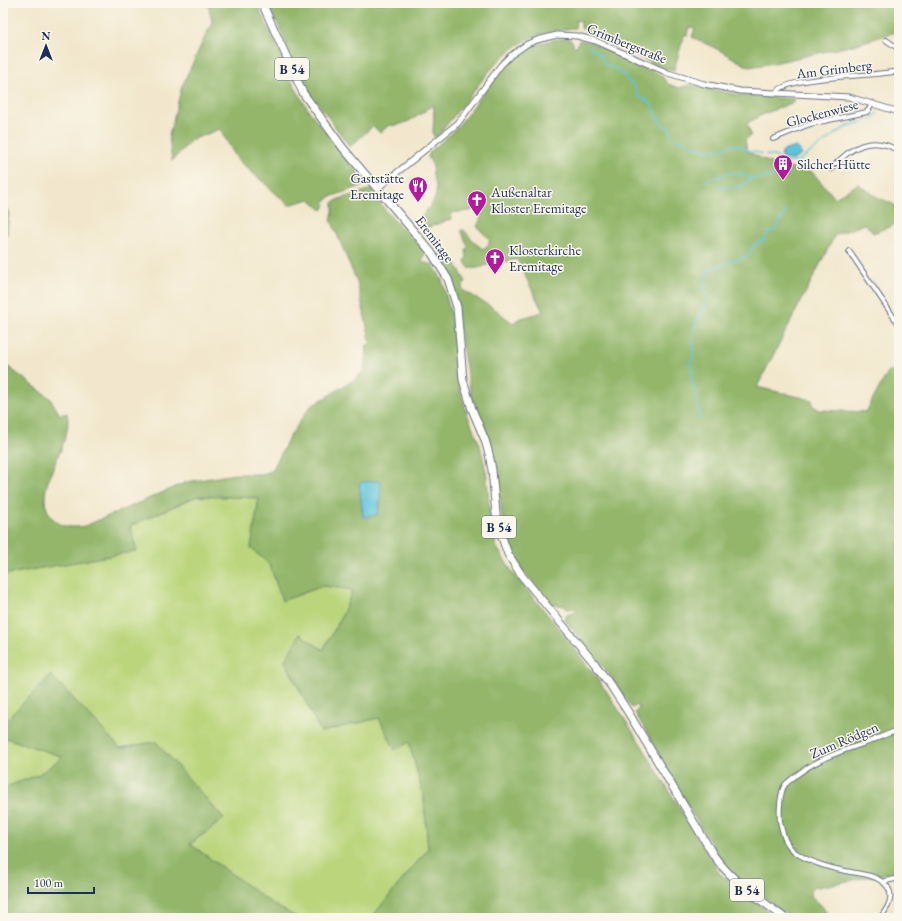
<svg xmlns="http://www.w3.org/2000/svg" width="902" height="921" font-family="'EB Garamond',serif">
<rect width="100%" height="100%" fill="#fbf7ec"/>
<filter id="ink" filterUnits="userSpaceOnUse"><feTurbulence type="fractalNoise" baseFrequency=".025" numOctaves="2"/><feDisplacementMap in="SourceGraphic" scale="8" xChannelSelector="R" yChannelSelector="G"/><feConvolveMatrix kernelMatrix="1 2 1 2 8 2 1 2 1" color-interpolation-filters="sRGB"/></filter>
<filter id="wash" filterUnits="userSpaceOnUse"><feTurbulence type="fractalNoise" baseFrequency=".012" numOctaves="4" result="noise"/><feDisplacementMap in="SourceGraphic" scale="16" xChannelSelector="R" yChannelSelector="G"/><feGaussianBlur stdDeviation="0.9" result="paint"/><feColorMatrix in="noise" values="0 0 0 0 0 0 0 0 0 0 0 0 0 0 0 0 0 1.4 0 .05"/><feComposite in="paint" operator="in"/></filter>
<g filter="url(#wash)">
<rect width="100%" height="100%" fill="#f2e7cc"/>
<path fill="#bad57b" stroke="#6a826c" d="M197,496l62,2 -8,50 19,17 12,35 41,-14 30,3 -11,27 -19,34 -23,-16 -15,27 36,71 58,-14 16,31 14,-7 15,57 4,50 -57,69h-73l-24,-13 -84,-61 34,-25 -68,-77 -36,6 -69,-73 -48,48v-148l133,-24 -6,-25z
M3,737l61,20 -26,18 -35,13z"/>
<path fill="#93b66b" stroke="#577264" d="M205,3h51l20,41 17,40 16,27 58,73 -37,13 -6,5 2,3 -4,5 -12,-11 -21,6 -52,-46 -17,-30 -29,11 -19,21 -3,-25 13,-50 30,-64 -3,-14z
M266,3h633v28l-49,15 -76,17 -25,4 -30,-17 -27,-13 3,-9 -6,-1 -2,8h-3l-10,35c-21,-3 -48,-22 -68,-31 -8,-4 -17,-6 -25,-11v-7l-5,-1 -1,8c-14,2 -29,3 -42,9 -30,13 -47,38 -66,63 -10,12 -20,24 -29,36l-4,1 -1,-3 1,-29c-13,8 -30,23 -45,20l-9,8 -7,-7 -23,21 -41,-56 -16,-30 -15,-37z
M568,38l5,4v4l4,1 2,-7 12,2 70,33 7,9 11,4 10,-3 50,10 55,4v3l-30,12 -17,9 4,12 -6,5 2,11 27,14 37,6 24,27 23,-14 19,13 22,10v16l-26,10 -8,-9 -30,11 -78,152 55,13 1,6 7,4 46,2 23,-42 10,3v498l-86,17 -3,7 12,11 8,12h-39l-45,-34 -21,-18 -38,-61 -33,-61 -19,-31 4,-5 -2,-3 -5,3 -26,-38 -42,-51 3,-4 10,-3 -2,-4 -8,1 -2,-3 -13,-2 -28,-32 -11,-17 -5,-14 -7,-30 -4,-43 -4,-18 -22,-55 -21,-117 -6,-15 1,-3 7,-3 13,23 1,3 -4,3 1,4 33,20 18,14 4,-5 25,-7 -26,-53c-7,3 -12,2 -19,3 -11,2 -19,8 -29,6l-4,-6 2,-5 -1,-7 2,-3 -7,-17h3l12,14 7,5 5,-4 2,-6 -13,-12 6,-14 -5,-5 -8,3 -19,2v6l-25,9 -6,-5c2,-11 13,-17 16,-28 2,-10 -6,-20 -3,-29l-5,-9 2,-5c11,-10 24,-20 33,-32 17,-21 36,-52 58,-67 14,-10 31,-13 47,-15z
M372,189c6,18 36,45 50,59l3,4 -3,10 7,2h4l9,16 8,31 9,74 8,29 13,31 7,31 3,42 7,30 16,25 53,64 41,55 35,54 77,127 58,45h-406l57,-69 -4,-50 -15,-57 -14,8 -16,-32 -58,14 -36,-72 15,-26 23,16 19,-34 11,-26 -30,-4 -41,15 -12,-36 -19,-17 8,-50 -62,-2 -67,30 7,25 -134,24v-214l3,4 44,33 10,17 7,-2c8,33 -38,75 -16,103 9,12 21,12 34,10l102,-44 48,-8h27l10,-3 18,-35 20,-29 47,-29 7,-8 3,-25 4,-1 -14,-62 -26,-62 2,-8v-9l6,-4z
M3,202l6,11 -2,21 -4,3z
M51,675l69,73 36,-6 68,77 -34,25 84,61 24,13h-295v-130l35,-13 25,-18 -60,-20v-14z"/>
<path fill="#5dc3da" stroke="#3c799c" d="M795,147c4,1 7,4 5,9l-7,4 -10,-1 -2,-3 2,-5z
M381,481l-1,22 -3,12 -14,2 -4,-33 3,-2z"/>
<g fill="none" stroke-linecap="round" stroke-linejoin="round">
<path stroke="#5dc3da" stroke-width="1.5" d="M589,46l12,10 5,10h3l10,4v3l4,1c3,5 7,8 11,12 2,3 2,8 5,11 4,2 9,2 11,6 7,9 8,22 20,26l1,7
M677,139c8,3 21,10 30,11 10,1 17,-2 27,-5 5,-2 9,3 14,5 4,3 9,1 14,4
M766,155l8,1 10,6h13l41,-30 10,-6 22,-6 8,-7
M705,181l16,-6 8,-2h8l20,6 33,-6
M718,187h20l4,-1 9,-7
M700,419l-3,-22 -6,-19 1,-6 -2,-10 3,-5v-23l3,-12 8,-11 3,-12v-8l-3,-3v-3l3,-14 18,-8 23,-7 3,-7 3,-1 1,-4 9,-4 5,-9h6l5,-11 7,-10"/>
</g>
</g>
<g filter="url(#ink)">
<g fill="none" stroke-linecap="round" stroke-linejoin="round">
<defs>
<path id="minor" d="M886,40l13,9
M775,93c14,-18 99,-16 124,-22
M773,139l37,-15 57,-12 6,-9
M831,169c19,-22 40,-35 68,-18
M849,251l46,68 4,5
M882,882l17,-4
M880,918c7,-9 16,-22 6,-33 -11,-12 -30,-11 -45,-15 -12,-2 -33,-9 -43,-16 -13,-8 -15,-19 -18,-33 -1,-9 0,-30 5,-36 2,-3 6,-5 9,-8 24,-19 48,-26 77,-36 9,-4 18,-8 28,-11"/>
<path id="tertiary" d="M378,188l80,-65 43,-58 9,-9 17,-12 10,-4 20,-5 20,1 19,5 72,32 36,11 36,7 109,6 50,15"/>
<path id="primary" d="M262,3l41,90 40,55 88,104 17,27 9,28 6,73 9,29 13,31 4,14 3,16 4,44 4,18 8,22 14,22 73,88 16,22 17,26 86,144c19,26 45,43 71,62"/>
</defs>
<use href="#minor" stroke="#666f84" stroke-width="6"/>
<use href="#tertiary" stroke="#666f84" stroke-width="7"/>
<use href="#primary" stroke="#666f84" stroke-width="9"/>
<use href="#minor" stroke="#fff" stroke-width="4"/>
<use href="#tertiary" stroke="#fff" stroke-width="5"/>
<use href="#primary" stroke="#fff" stroke-width="7"/>
</g>
</g>
<defs>
<symbol id="building-pin" viewBox="-11 -11 22 30"><path d="M0 17L-7.5 6A9.5 9.5 0 1 1 7.5 6Z" fill="#b5179e" stroke="#fbf7ec"/><path d="M-4-6H4V6H1V3H-1V6H-4ZM-2.5-4.3h1.7v1.8h-1.7ZM.8-4.3h1.7v1.8H.8ZM-2.5-1h1.7V.8h-1.7ZM.8-1h1.7V.8H.8Z" fill="#fff"/></symbol>
<symbol id="restaurant-pin" viewBox="-11 -11 22 30"><path d="M0 17L-7.5 6A9.5 9.5 0 1 1 7.5 6Z" fill="#b5179e" stroke="#fbf7ec"/><path d="M-5-6h1v4h1v-4h1v4h1v-4h1v5L-1.5 .5V6h-2V.5L-5-1ZM5-6V6H3V1.5H1.5Q1.5-4 5-6Z" fill="#fff"/></symbol>
<symbol id="church-pin" viewBox="-11 -11 22 30"><path d="M0 17L-7.5 6A9.5 9.5 0 1 1 7.5 6Z" fill="#b5179e" stroke="#fbf7ec"/><path d="M-1.2-6h2.4v3.5h3.3v2.4h-3.3V6h-2.4V-.1h-3.3v-2.4h3.3Z" fill="#fff"/></symbol>
</defs>
<g fill-rule="evenodd">
<use href="#building-pin" x="772" y="153" width="22" height="30"/>
<use href="#restaurant-pin" x="407" y="175" width="22" height="30"/>
<use href="#church-pin" x="466" y="189" width="22" height="30"/>
<use href="#church-pin" x="484" y="247" width="22" height="30"/>
</g>
<g text-anchor="middle" dominant-baseline="central" stroke-width="3" stroke-linejoin="round" paint-order="stroke">
<g fill="#fbf7ec" stroke="#5e6b89" stroke-width="1">
<rect x="275" y="58" width="34" height="22" rx="3"/>
<rect x="482" y="516" width="34" height="22" rx="3"/>
<rect x="730" y="879" width="34" height="22" rx="3"/>
</g>
<g font-size="13" font-weight="bold" fill="#1b2f5e">
<text x="292" y="69">B 54</text>
<text x="499" y="527">B 54</text>
<text x="747" y="890">B 54</text>
</g>
<g font-size="14" fill="#1b2f5e" stroke="#fbf7ec">
<text transform="translate(627 43) rotate(22)">Grimbergstraße</text>
<text transform="translate(834 69) rotate(-7)">Am Grimberg</text>
<text transform="translate(822 113) rotate(-15)">Glockenwiese</text>
<text transform="translate(435 239) rotate(53)">Eremitage</text>
<text transform="translate(844 740) rotate(-23)">Zum Rödgen</text>
</g>
<g font-size="14" fill="#1b2f5e" stroke="#fbf7ec" text-anchor="start">
<text x="797" y="164">Silcher-Hütte</text>
<text x="404" y="178" text-anchor="end">Gaststätte<tspan x="404" dy="16">Eremitage</tspan></text>
<text x="491" y="192">Außenaltar<tspan x="491" dy="16">Kloster Eremitage</tspan></text>
<text x="509" y="250">Klosterkirche<tspan x="509" dy="16">Eremitage</tspan></text>
</g>
</g>
<rect width="902" height="921" fill="none" stroke="#fbf7ec" stroke-width="16"/>
<g transform="translate(46 46)" stroke="#fbf7ec" stroke-width="3" paint-order="stroke">
<path d="M0-3L7 15L0 10L-7 15Z" fill="#1b2f5e"/>
<text y="-6" font-size="11" font-weight="bold" text-anchor="middle" fill="#1b2f5e">N</text>
</g>
<path d="M28 887v6h66v-6" fill="none" stroke="#1b2f5e" stroke-width="2"/>
<text x="34" y="887" font-size="12" fill="#1b2f5e" stroke="#fbf7ec" stroke-width="3" paint-order="stroke">100 m</text>
</svg>
